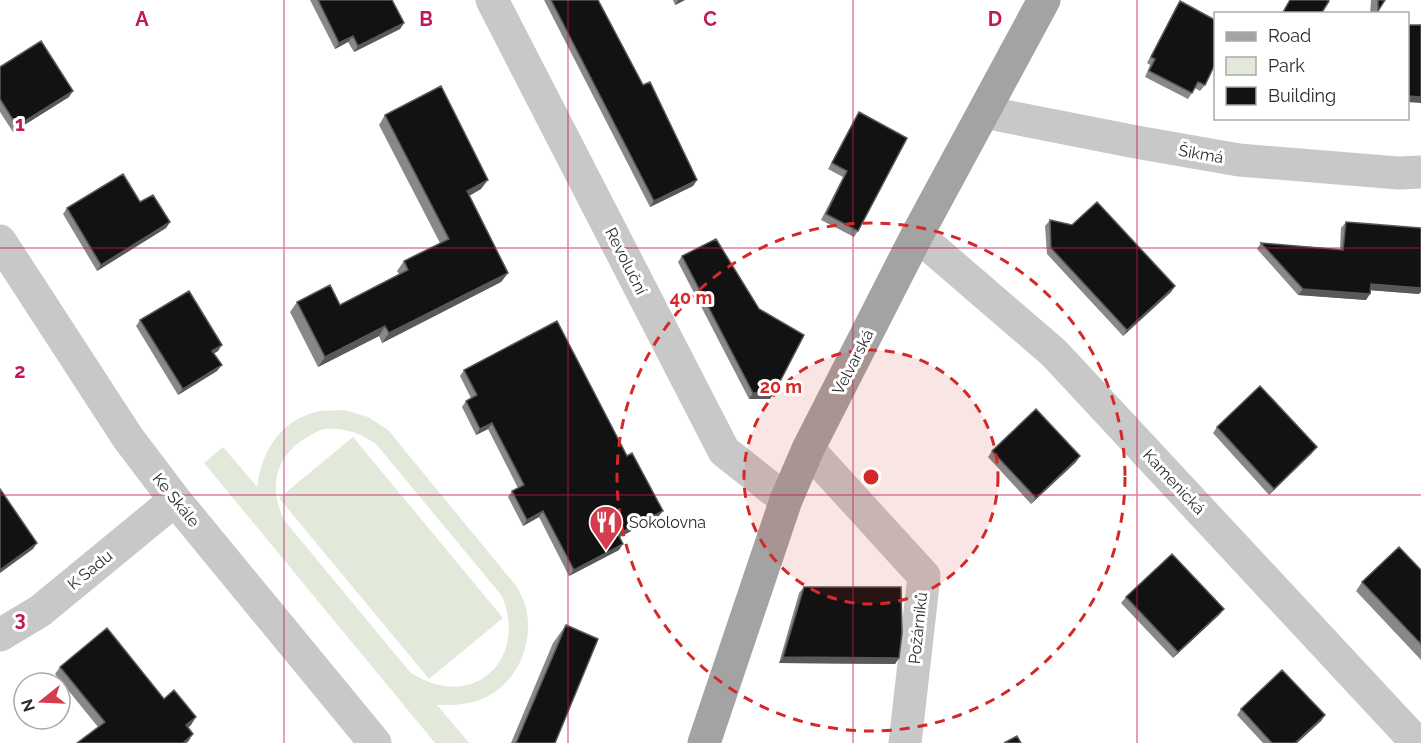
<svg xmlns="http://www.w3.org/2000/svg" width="1421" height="743" font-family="Raleway,sans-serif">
<rect width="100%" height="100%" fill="#fff"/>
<path fill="#e2e8da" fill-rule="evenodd" d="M344,410l24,7 20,13 129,157c3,7 8,14 9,22 9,35 -11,79 -47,91 -14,5 -27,5 -42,5l32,38h-34l-231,-280 19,-16 34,40c5,-37 24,-68 63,-76 8,-1 16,0 24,-1zM324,429c21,-1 34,3 52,15l126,152c27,66 -32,117 -92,76l-126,-152c-20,-42 -2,-75 40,-91z
M353,437l150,181 -74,61 -150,-181z"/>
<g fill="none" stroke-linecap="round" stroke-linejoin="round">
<path stroke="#c8c8c8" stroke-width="33" d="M492,0l232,451 62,49
M984,112l152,30 103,18 159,13 23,-1
M917,235l137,118 363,390
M0,241l128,197 47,62 200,243
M808,449l116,127 -19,167
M0,635l40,-24 135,-111"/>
<path stroke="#a3a3a3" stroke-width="33" d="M704,743l82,-243 22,-51 109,-214 127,-235"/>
</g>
<path fill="#888" d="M310,0h82l12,23 -4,6 -46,23 -6,-10 -13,7z
M544,0h54l45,85 54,95 -4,6 -43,21z
M673,0h12l-10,5z
M1371,0h14l-9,14h-6z
M1180,1l25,84 -5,6 -5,-3 -7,11 -43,-22 5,-12 -3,-2 29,-56z
M0,67l69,30 -56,35 -13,-20z
M859,112l-1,119 -4,6 -33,-17 22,-43 -15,-8 27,-51z
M385,115l96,74 -12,7 39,77 -7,9 -119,61 -3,-7 -61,31 -28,-55 7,-10 43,3 59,-31 -2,-3 7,-10 36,-18 -61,-118z
M67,208l103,14 -4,6 -69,43 -34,-57z
M1050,220l125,66 -4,6 -48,44 -76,-82 -2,-28z
M1346,222l73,72 -48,-4 -5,10 -68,-5 -41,-46 4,-6 79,6 1,-21z
M682,256l92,137 -4,6h-21l-71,-137z
M140,320l78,31 -4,2 3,18 -39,24 -42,-69z
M464,370l194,147 -38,20 -1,13 -50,26 -30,-59 -16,9 -15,-29 4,-6 6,-3 -30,-59 -12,6 -14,-28 4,-6 5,-3 -11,-22z
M1217,427l95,26 -43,42 -56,-62z
M992,451l84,11 -45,42 -43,-47z
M1421,570v90l-65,-69 6,-9z
M804,587l95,71 -4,6 -116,-1 20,-70z
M1126,597l98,12 -5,6 -46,43 -52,-55z
M566,625l-11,118h-44l42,-100z
M60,667l104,32 27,26 -3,3v14l-90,-15 -43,-53z
M1241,709l84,6 -4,6 -24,22h-34l-26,-28z"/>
<path fill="#595959" d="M678,0h7l-10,5z
M404,23l-4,6 -46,23 4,-6z
M353,36l-5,6 -13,7 4,-6z
M73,91l-4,6 -56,35 4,-6z
M1407,96l14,1v6l-14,-1z
M488,180l-7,9 -21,12 7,-10z
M697,180l-4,6 -43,21 4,-6z
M170,222l-4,6 -69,43 4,-6z
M508,273l-7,9 -119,61 7,-10z
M1371,284l50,4v4l-2,2 -52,-4z
M1175,286l-4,6 -48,44 4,-6z
M1303,289l67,5 -4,6 -68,-5z
M385,326l-6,10 -61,31 7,-10z
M222,345l-4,6 -10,6 4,-6z
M222,365l-5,6 -39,24 5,-6z
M753,393h21l-4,6h-21z
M492,423l-4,6 -12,6 4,-6z
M1317,447l-5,6 -43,42 5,-6z
M1080,456l-4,6 -45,42 5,-6z
M543,511l-4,6 -16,9 4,-6z
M663,511l-5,6 -44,23 4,-6z
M37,543l-4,6 -33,24v-3z
M623,544l-4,6 -50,26 5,-6z
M1224,609l-5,6 -46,43 5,-6z
M783,657l116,1 -4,6 -116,-1z
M1325,715l-4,6 -24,22h-2z
M196,717l-5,8 -10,8 5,-8z
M193,734l-5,8 -2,1h-3z"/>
<path fill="#121212" stroke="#595959" stroke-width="1.5" d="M318,0h74l12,23 -46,23 -5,-10 -14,7z
M551,0h47l45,85 7,-3 47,98 -43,21z
M1290,0h37l2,1 -8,13h-39z
M1378,0h7l-7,11z
M1180,1l35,19v44l-10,21 -7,-3 -6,11 -43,-22 6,-12 -4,-2z
M1407,25h14v72l-14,-1z
M41,41l32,50 -56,35 -17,-27v-32z
M441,86l47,94 -21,11 41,82 -119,60 -4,-7 -60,31 -28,-55 33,-17 10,20 68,-35 -4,-9 45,-22 -64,-124z
M859,112l48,26 -49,93 -32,-17 21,-43 -15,-8z
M123,174l17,28 13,-7 17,27 -69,43 -34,-57z
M1097,202l78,84 -48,44 -76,-82 -1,-28 22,5z
M1346,222l75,6v60l-50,-4 -1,10 -67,-5 -42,-46 82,7z
M716,239l43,70 45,26 -30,58h-21l-71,-137z
M189,291l33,54 -10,6 10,14 -39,24 -43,-69z
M557,321l70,135 5,-3 31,58 -45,23 5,10 -49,26 -31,-59 -16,9 -15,-29 12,-6 -32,-62 -12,6 -14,-28 11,-6 -13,-25z
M1260,386l57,61 -43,42 -57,-62z
M1036,409l44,47 -44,42 -44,-47z
M0,489l37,54 -37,27z
M1399,547l22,23v74l-59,-62z
M1172,554l52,55 -46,43 -52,-55z
M804,587h97l1,46 -3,25 -116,-1z
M566,625l32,14 -43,104h-39z
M107,628l57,71 10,-9 22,27 -10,8 7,9 -10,9h-106l28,-21 -45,-55z
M1282,670l43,45 -30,28h-23l-31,-34z
M1017,736l4,7h-17z"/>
<path fill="none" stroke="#c2185b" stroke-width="1.5" stroke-opacity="0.55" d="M284,0v743M568,0v743M853,0v743M1137,0v743M0,248h1421M0,495h1421"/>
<circle cx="871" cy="477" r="127" fill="#d62828" fill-opacity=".12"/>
<g fill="none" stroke="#d62828" stroke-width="3" stroke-dasharray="10 8">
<circle cx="871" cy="477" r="127"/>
<circle cx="871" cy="477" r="254"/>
</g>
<defs>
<symbol id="restaurant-pin" viewBox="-11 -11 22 30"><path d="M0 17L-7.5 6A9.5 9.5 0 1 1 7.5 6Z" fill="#d33d4e" stroke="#fff"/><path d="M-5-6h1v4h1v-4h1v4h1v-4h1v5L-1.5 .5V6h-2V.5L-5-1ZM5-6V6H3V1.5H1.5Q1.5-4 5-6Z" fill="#fff"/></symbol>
</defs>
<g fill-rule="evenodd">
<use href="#restaurant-pin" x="587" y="503" width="38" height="52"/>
</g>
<g text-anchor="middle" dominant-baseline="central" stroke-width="6" stroke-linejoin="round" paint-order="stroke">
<g font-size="16" fill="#2b2b2b" stroke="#fff">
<text transform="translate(1201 154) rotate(10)">Šikmá</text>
<text transform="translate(626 261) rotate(63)">Revoluční</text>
<text transform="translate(853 362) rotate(-63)">Velvarská</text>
<text transform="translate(1174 482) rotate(47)">Kamenická</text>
<text transform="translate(176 500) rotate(51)">Ke Skále</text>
<text transform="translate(90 570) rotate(-39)">K Sadu</text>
<text transform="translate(918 628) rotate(-84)">Požárníků</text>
</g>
<g font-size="16" fill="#2b2b2b" stroke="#fff" text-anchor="start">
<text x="629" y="522">Sokolovna</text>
</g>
</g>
<g font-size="20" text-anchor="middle" font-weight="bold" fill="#c2185b" stroke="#fff" stroke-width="6" stroke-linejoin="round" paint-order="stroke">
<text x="142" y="26">A</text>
<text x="426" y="26">B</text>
<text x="710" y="26">C</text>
<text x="995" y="26">D</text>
<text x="20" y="131">1</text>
<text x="20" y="378">2</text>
<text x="20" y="626">3</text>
</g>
<circle cx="871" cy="477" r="9" fill="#d62828" stroke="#fff" stroke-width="3"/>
<g font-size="18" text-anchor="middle" font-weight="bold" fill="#d62828" stroke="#fff" stroke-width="6" stroke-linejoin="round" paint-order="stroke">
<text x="691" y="304">40 m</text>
<text x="781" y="393">20 m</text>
</g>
<rect x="1214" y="12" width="195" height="108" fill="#ffffff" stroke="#aaaaaa" stroke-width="1.5"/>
<rect x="1226" y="32" width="30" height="9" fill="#a3a3a3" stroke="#aaaaaa" stroke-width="1.5"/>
<text x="1268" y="42" font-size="18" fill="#2b2b2b">Road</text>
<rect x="1226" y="57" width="30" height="18" fill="#e2e8da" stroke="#aaaaaa" stroke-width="1.5"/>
<text x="1268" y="72" font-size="18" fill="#2b2b2b">Park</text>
<rect x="1226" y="87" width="30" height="18" fill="#121212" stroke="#aaaaaa" stroke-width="1.5"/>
<text x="1268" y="102" font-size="18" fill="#2b2b2b">Building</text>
<g transform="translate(42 701) rotate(252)"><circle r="28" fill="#ffffff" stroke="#aaaaaa" stroke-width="1.5"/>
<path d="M0-4.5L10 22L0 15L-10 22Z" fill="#d33d4e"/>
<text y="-9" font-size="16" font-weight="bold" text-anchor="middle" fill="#2b2b2b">N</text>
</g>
</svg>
